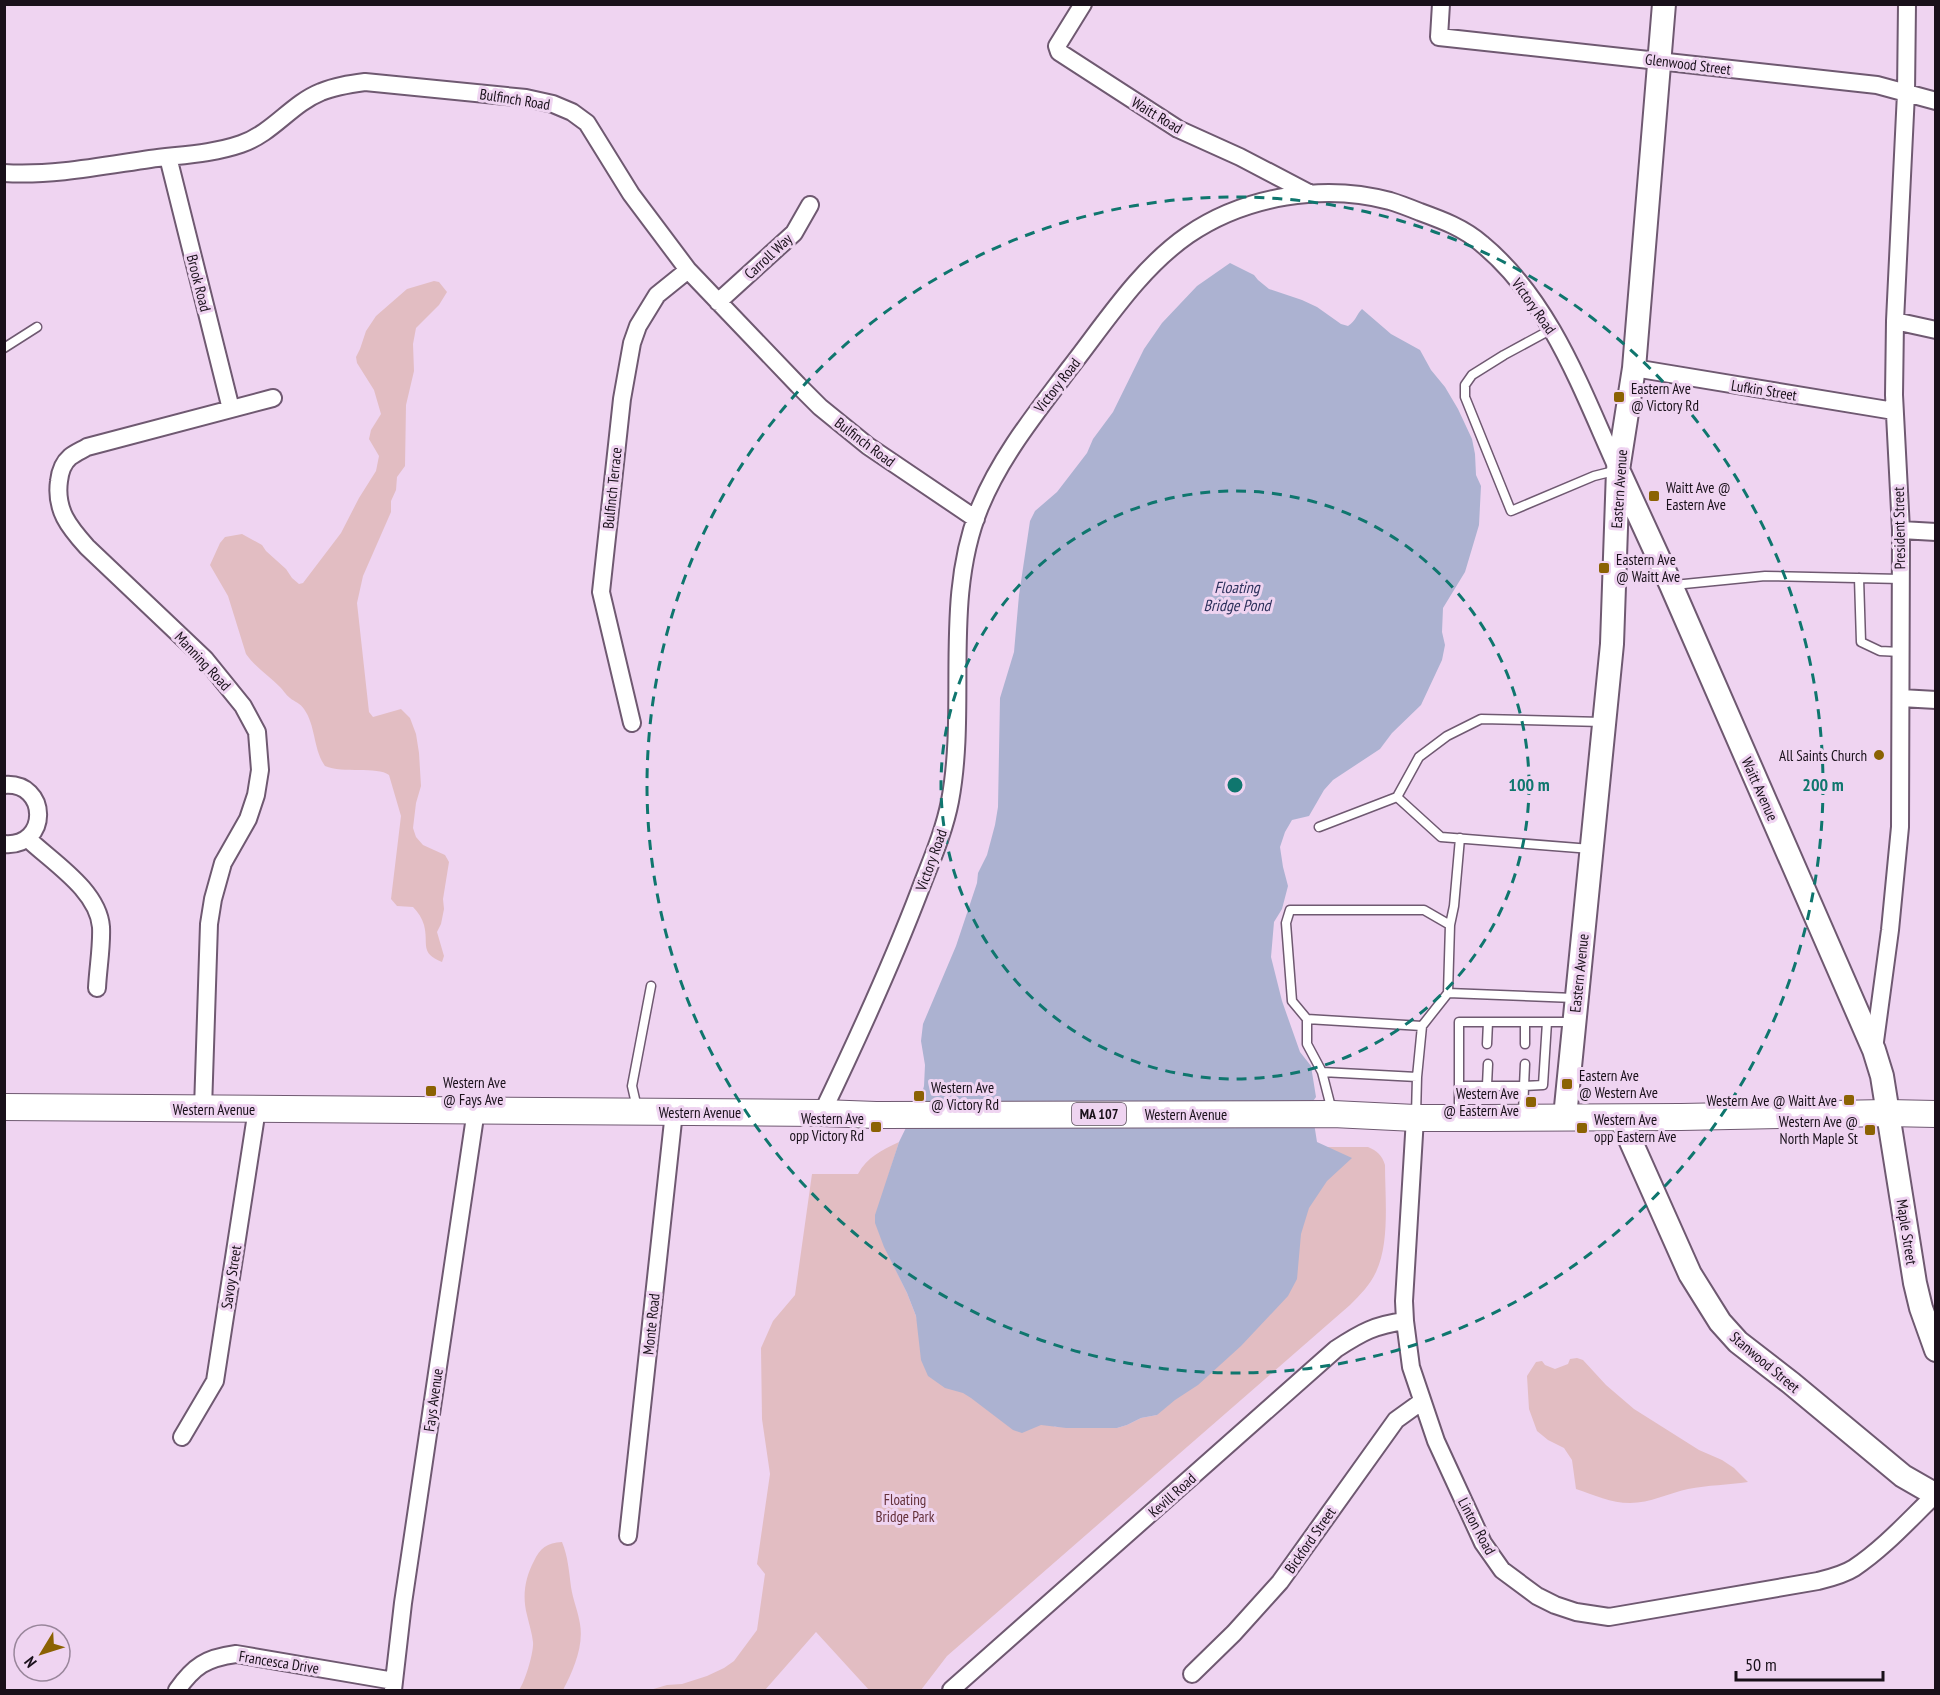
<svg xmlns="http://www.w3.org/2000/svg" width="1940" height="1695" font-family="'PT Sans Narrow',sans-serif">
<rect width="100%" height="100%" fill="#efd4f1"/>
<path fill="#e2bdc2" d="M434,281l5,1 8,10 -8,13 -23,23 -3,16 1,27 -8,34 -1,61 -8,11 -1,13 -5,11v11l-28,64 -6,27 12,109 4,5 28,-8 9,9 6,16 3,19 2,33 -5,17 -3,25 3,9 7,8 22,10 4,7 -6,37 1,10 -3,15 -4,8 7,24 -2,6c-23,-9 -13,-18 -18,-37 -2,-7 -6,-13 -11,-18l-16,-1 -6,-7 10,-83 -12,-41c-12,-9 -46,-1 -64,-9 -12,-17 -9,-40 -21,-57 -4,-6 -9,-7 -14,-11 -4,-3 -7,-8 -10,-11 -11,-11 -25,-20 -34,-33l-18,-58 -18,-31 10,-22 5,-6 17,-3 20,11 4,6 20,18 6,9 7,6 4,-1 38,-50 18,-35 17,-27 3,-15 -10,-17 2,-9 10,-16 -7,-24 -17,-27 -1,-6 4,-8 6,-18 10,-15 31,-27z
M899,1142l-15,48 1,58 22,45 9,23 3,12 136,99 62,1 10,-3 14,-7 16,-3 149,-268h62c9,4 14,8 17,18 0,33 5,77 -9,107 -6,13 -16,23 -26,33l-403,351 -26,34h-52l-53,-58 -51,58h-115l17,-5 15,-1 25,-8 17,-8 10,-7 23,-31 8,-56 -8,-10 13,-90 -8,-55 -1,-71 12,-27 22,-26 17,-121h46c9,-17 24,-24 41,-32z
M1577,1358l6,2 23,25 28,24 65,41 23,10 12,8 14,14c-20,3 -40,3 -60,7 -19,4 -38,14 -58,14 -19,0 -36,-8 -54,-14l-4,-29 -8,-12 -16,-8 -11,-9 -8,-22 -2,-33 9,-14 6,-1 3,4 10,4 13,-5 2,-5z
M562,1542c6,15 7,29 9,45 2,13 7,24 9,37 4,22 -7,47 -17,66h-44c6,-8 15,-38 14,-48 -1,-9 -4,-18 -6,-27 -5,-19 -2,-37 7,-54 6,-13 13,-18 28,-19z"/>
<path fill="#acb2d1" d="M1230,263l24,12 4,5 11,9 33,11 15,7 24,17 7,2c8,-5 8,-11 14,-17l29,25 29,16 11,20 14,17 13,22 14,30 3,15 1,21 5,11 -2,39 -14,47 -22,36 -1,24 3,13 -3,15 -21,45 -29,28 -12,16 -47,31 -9,10 -15,26 -17,4 -7,12 -5,15 3,20 5,19 -6,23 -8,13 -3,35 11,44 18,51 11,14 5,31 -5,7 6,38 35,16 -25,23 -18,27 -8,26 -4,45 -9,17 -47,50 -43,39 -23,15 -18,15 -16,3 -14,7 -10,3h-51l-25,-3 -19,8 -9,-3 -42,-32 -8,-5 -18,-5 -17,-12 -7,-16 -5,-44 -9,-23 -23,-46 -9,-24v-8l24,-73 22,-45 3,-11 1,-21 -4,-24 2,-17 33,-78 21,-63 1,-10 9,-18 8,-30 3,-18 2,-109 14,-46 5,-57 11,-74 5,-10 22,-19 30,-39 6,-14 20,-27 31,-63 18,-26 35,-37z"/>
<g fill="none" stroke-linecap="round" stroke-linejoin="round">
<defs>
<path id="lane" d="M1552,329l-48,26 -32,20 -7,10v12l46,114 83,-35 24,-6
M4,348l33,-21
M1859,578l2,64 19,9 21,1
M1674,585l91,-9 136,3
M1319,827l78,-30
M1591,849l-150,-12 -44,-40 22,-40 28,-21 34,-17 121,3
M1450,925l4,-19 6,-68
M1307,1019l115,7
M1525,1022v22
M1487,1044l1,-22
M1322,1072l-15,-28v-25l-15,-18 -6,-78 4,-13h134l26,15 -2,68 126,5
M1417,1077l5,-51 26,-33
M1487,1085l1,-21
M1459,1086h65l1,-22
M637,1108l-5,-22 19,-100
M1332,1111l-10,-39 95,5 -1,38
M1523,1114l1,-28 19,-1 4,-63
M1459,1116v-94h115"/>
<path id="street" d="M1083,4l-26,42 2,6 119,77 62,28 71,37
M1441,4l-2,33 438,48 59,16
M168,157l63,252
M4,173c49,3 98,-7 146,-14 30,-4 62,-5 91,-15 32,-11 50,-40 80,-52 14,-6 29,-8 44,-10l161,16 27,6 19,8 15,11 44,71 57,76 110,115 22,22 48,39 108,73
M718,302l76,-69 16,-28
M1895,321l41,9
M1634,368l260,43
M1901,530l35,2
M1901,698l35,2
M632,723l-31,-131 21,-193 10,-56 6,-17 19,-31 31,-25
M4,785c45,-4 46,63 0,59
M27,838c25,24 71,52 74,89 1,19 -3,41 -4,61
M1874,1049l16,-119 10,-103 1,-297 -7,-135 1,-74 11,-228 1,-89
M203,1109l6,-185 4,-25 10,-36 25,-44 8,-24 4,-25 -3,-38 -14,-26 -38,-47 -118,-112c-18,-20 -32,-37 -28,-66 1,-9 4,-18 11,-24 5,-4 12,-7 17,-10l186,-49
M822,1113c35,-73 69,-147 98,-223 11,-29 24,-58 30,-89 18,-96 -8,-201 30,-294 21,-51 56,-94 89,-138 36,-46 70,-100 119,-134 57,-39 136,-52 202,-34 10,3 20,7 30,11 22,8 44,16 62,32 69,57 100,147 136,226
M1415,1118l-11,183 1,20 6,46 25,74 47,102 19,27 35,26 18,9 21,7 33,5 209,-36c12,-3 25,-6 36,-13 30,-20 55,-48 81,-73
M182,1437l33,-56 42,-272
M628,1536l46,-424
M1192,1674l42,-41 46,-51 116,-162 25,-18
M177,1690c17,-24 29,-32 59,-36l158,27
M393,1690l10,-87 73,-493
M951,1690l385,-341c26,-17 39,-24 69,-28"/>
<path id="secondary" d="M1620,474l51,111 203,465 8,26 33,207 6,25 15,42
M1565,1117l47,-473 6,-174 16,-102 30,-364
M1620,1117l70,157 30,48 18,20 53,41 112,93 33,19"/>
<path id="primary" d="M4,1107l818,6 54,2 457,-1 82,4h71l195,-1 206,-4 49,1"/>
</defs>
<use href="#lane" stroke="#6f5971" stroke-width="11"/>
<use href="#street" stroke="#6f5971" stroke-width="20"/>
<use href="#secondary" stroke="#6f5971" stroke-width="26"/>
<use href="#primary" stroke="#6f5971" stroke-width="28"/>
<use href="#lane" stroke="#fff" stroke-width="8"/>
<use href="#street" stroke="#fff" stroke-width="16"/>
<use href="#secondary" stroke="#fff" stroke-width="22"/>
<use href="#primary" stroke="#fff" stroke-width="26"/>
</g>
<g fill="none" stroke="#0f766e" stroke-width="3" stroke-dasharray="10 8">
<circle cx="1235" cy="785" r="294"/>
<circle cx="1235" cy="785" r="588"/>
</g>
<g fill="#8b6203" stroke="#efd4f1" stroke-width="2">
<rect x="1613" y="391" width="12" height="12" rx="3"/>
<rect x="1648" y="490" width="12" height="12" rx="3"/>
<rect x="1598" y="562" width="12" height="12" rx="3"/>
<circle cx="1879" cy="755" r="6"/>
<rect x="1561" y="1078" width="12" height="12" rx="3"/>
<rect x="425" y="1085" width="12" height="12" rx="3"/>
<rect x="913" y="1090" width="12" height="12" rx="3"/>
<rect x="1843" y="1094" width="12" height="12" rx="3"/>
<rect x="1525" y="1096" width="12" height="12" rx="3"/>
<rect x="870" y="1121" width="12" height="12" rx="3"/>
<rect x="1576" y="1122" width="12" height="12" rx="3"/>
<rect x="1864" y="1124" width="12" height="12" rx="3"/>
</g>
<g text-anchor="middle" dominant-baseline="central" stroke-width="6" stroke-linejoin="round" paint-order="stroke">
<rect fill="#efd4f1" stroke="#594b5a" stroke-width="1.5" x="1072" y="1103" width="54" height="22" rx="4.5"/>
<g font-size="14" font-weight="bold" fill="#19101a">
<text x="1099" y="1114">MA 107</text>
</g>
<g font-size="15" fill="#19101a" stroke="#efd4f1">
<text transform="translate(1688 64) rotate(7)">Glenwood Street</text>
<text transform="translate(515 99) rotate(9)">Bulfinch Road</text>
<text transform="translate(1157 115) rotate(31)">Waitt Road</text>
<text transform="translate(768 256) rotate(-43)">Carroll Way</text>
<text transform="translate(199 283) rotate(76)">Brook Road</text>
<text transform="translate(1534 306) rotate(55)">Victory Road</text>
<text transform="translate(1057 385) rotate(-52)">Victory Road</text>
<text transform="translate(1764 390) rotate(9)">Lufkin Street</text>
<text transform="translate(865 442) rotate(37)">Bulfinch Road</text>
<text transform="translate(612 488) rotate(-84)">Bulfinch Terrace</text>
<text transform="translate(1619 489) rotate(-86)">Eastern Avenue</text>
<text transform="translate(1899 528) rotate(-91)">President Street</text>
<text transform="translate(203 661) rotate(47)">Manning Road</text>
<text transform="translate(1760 789) rotate(66)">Waitt Avenue</text>
<text transform="translate(931 860) rotate(-70)">Victory Road</text>
<text transform="translate(1579 973) rotate(-84)">Eastern Avenue</text>
<text x="214" y="1109">Western Avenue</text>
<text x="700" y="1112">Western Avenue</text>
<text x="1186" y="1114">Western Avenue</text>
<text transform="translate(1907 1232) rotate(81)">Maple Street</text>
<text transform="translate(231 1277) rotate(-81)">Savoy Street</text>
<text transform="translate(651 1324) rotate(-84)">Monte Road</text>
<text transform="translate(1765 1362) rotate(40)">Stanwood Street</text>
<text transform="translate(433 1400) rotate(-82)">Fays Avenue</text>
<text transform="translate(1172 1495) rotate(-42)">Kevill Road</text>
<text transform="translate(1477 1526) rotate(62)">Linton Road</text>
<text transform="translate(1310 1540) rotate(-55)">Bickford Street</text>
<text transform="translate(279 1662) rotate(9)">Francesca Drive</text>
</g>
<g font-size="15" fill="#19101a" stroke="#efd4f1" text-anchor="start">
<text x="1631" y="388">Eastern Ave<tspan x="1631" dy="17">@ Victory Rd</tspan></text>
<text x="1666" y="487">Waitt Ave @<tspan x="1666" dy="17">Eastern Ave</tspan></text>
<text x="1616" y="559">Eastern Ave<tspan x="1616" dy="17">@ Waitt Ave</tspan></text>
<text x="1867" y="755" text-anchor="end">All Saints Church</text>
<text x="1579" y="1075">Eastern Ave<tspan x="1579" dy="17">@ Western Ave</tspan></text>
<text x="443" y="1082">Western Ave<tspan x="443" dy="17">@ Fays Ave</tspan></text>
<text x="931" y="1087">Western Ave<tspan x="931" dy="17">@ Victory Rd</tspan></text>
<text x="1519" y="1093" text-anchor="end">Western Ave<tspan x="1519" dy="17">@ Eastern Ave</tspan></text>
<text x="1837" y="1100" text-anchor="end">Western Ave @ Waitt Ave</text>
<text x="864" y="1118" text-anchor="end">Western Ave<tspan x="864" dy="17">opp Victory Rd</tspan></text>
<text x="1594" y="1119">Western Ave<tspan x="1594" dy="17">opp Eastern Ave</tspan></text>
<text x="1858" y="1121" text-anchor="end">Western Ave @<tspan x="1858" dy="17">North Maple St</tspan></text>
</g>
<g font-size="15" fill="#633039" stroke="#efd4f1">
<text x="905" y="1499">Floating<tspan x="905" dy="17">Bridge Park</tspan></text>
</g>
<g font-size="16" font-style="italic" fill="#2c305b" stroke="#efd4f1">
<text x="1237" y="587">Floating<tspan x="1237" dy="18">Bridge Pond</tspan></text>
</g>
</g>
<circle cx="1235" cy="785" r="9" fill="#0f766e" stroke="#efd4f1" stroke-width="3"/>
<g font-size="18" text-anchor="middle" font-weight="bold" fill="#0f766e" stroke="#efd4f1" stroke-width="6" stroke-linejoin="round" paint-order="stroke">
<text x="1529" y="791">100 m</text>
<text x="1823" y="791">200 m</text>
</g>
<rect width="1940" height="1695" fill="none" stroke="#19101a" stroke-width="12"/>
<g transform="translate(42 1653) rotate(232)"><circle r="28" fill="#efd4f1" stroke="#99869b" stroke-width="1.5"/>
<path d="M0-4.5L10 22L0 15L-10 22Z" fill="#8b6203"/>
<text y="-9" font-size="16" font-weight="bold" text-anchor="middle" fill="#19101a">N</text>
</g>
<path d="M1736 1671v9h147v-9" fill="none" stroke="#19101a" stroke-width="3"/>
<text x="1745" y="1671" font-size="18" fill="#19101a" stroke="#efd4f1" stroke-width="4.5" paint-order="stroke">50 m</text>
</svg>
